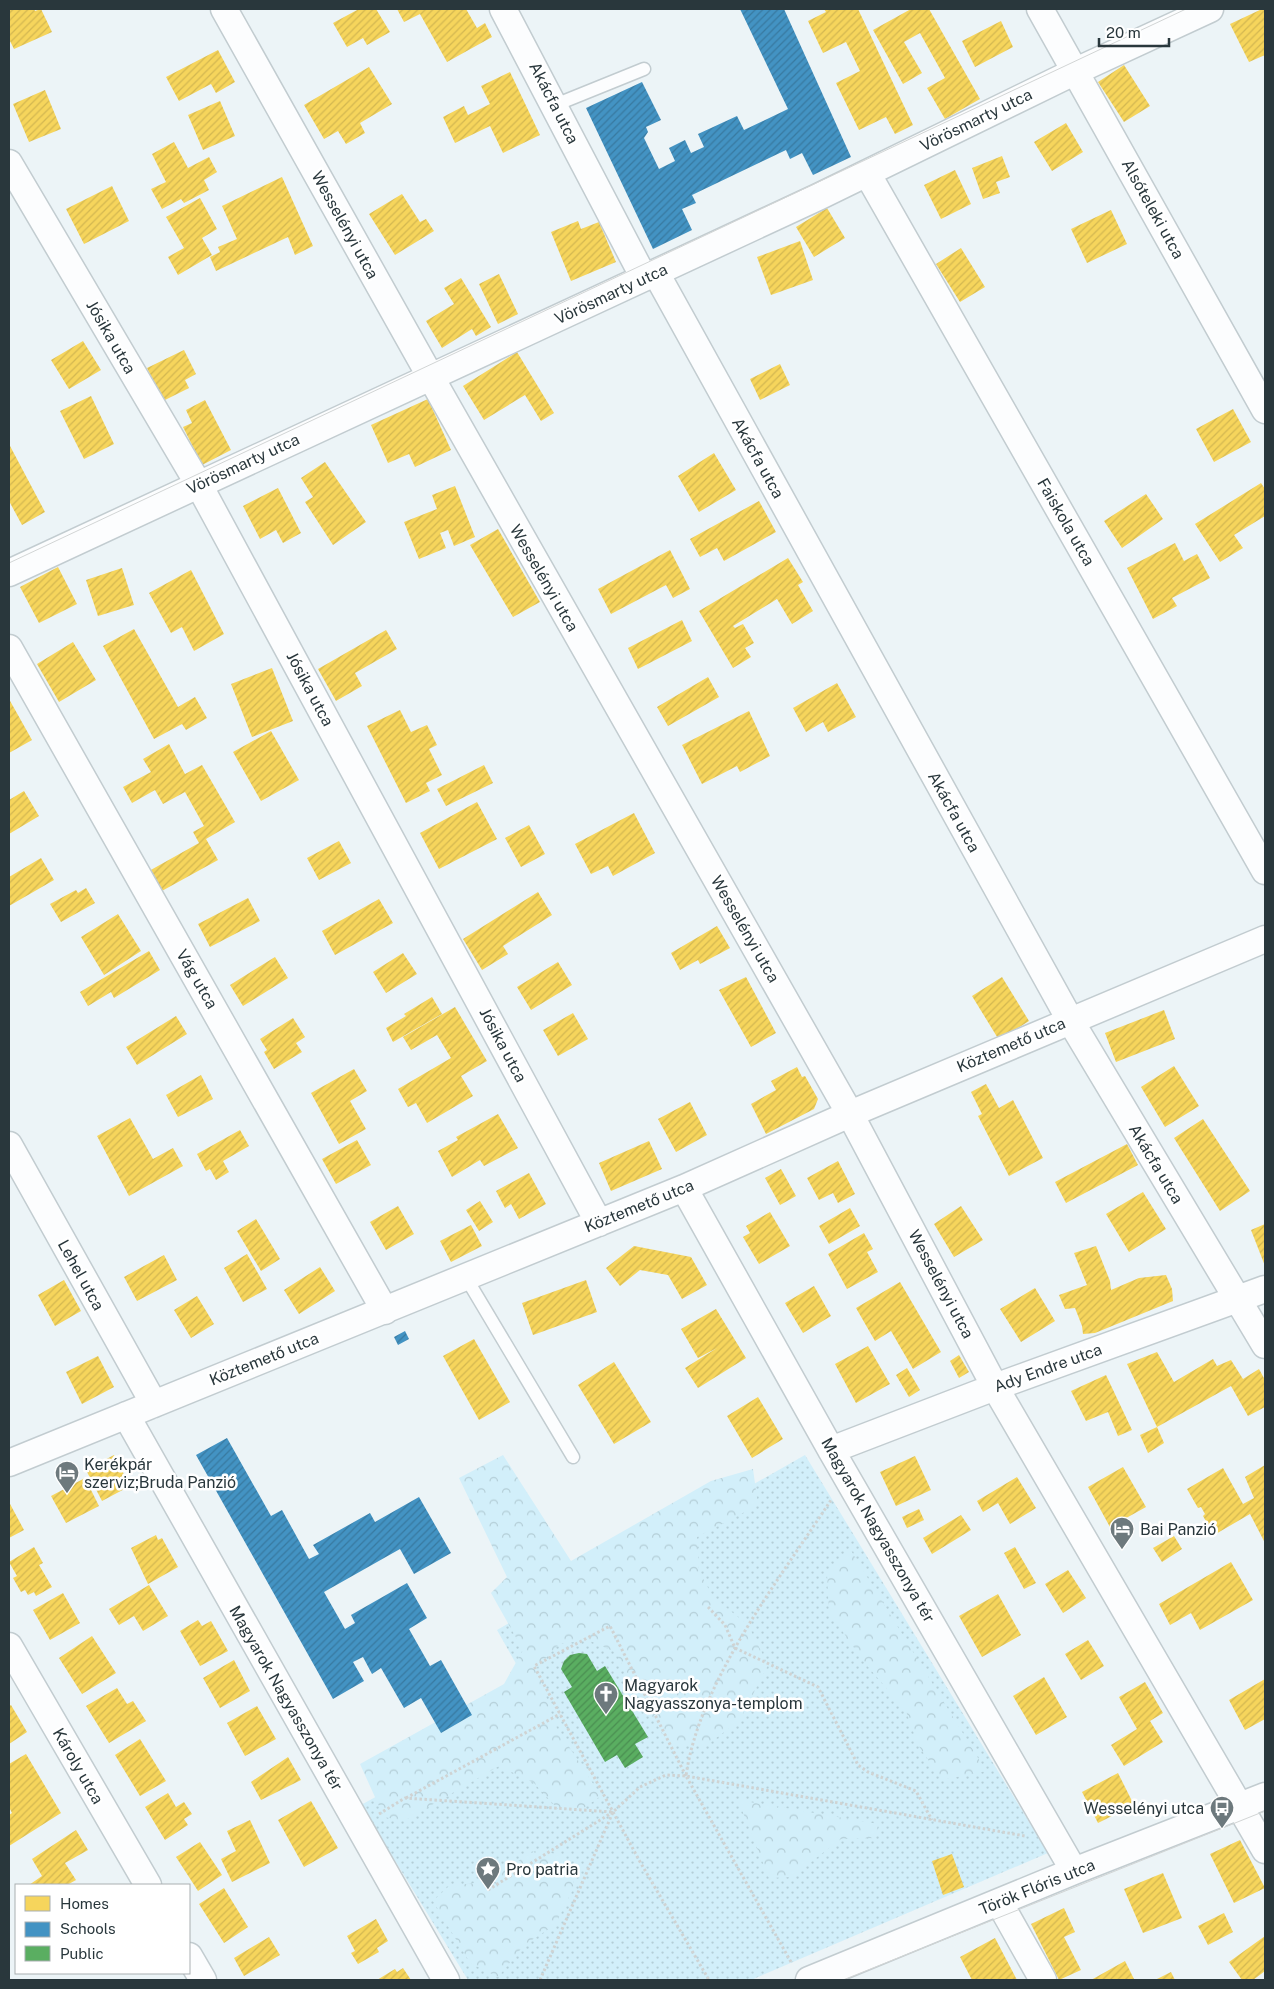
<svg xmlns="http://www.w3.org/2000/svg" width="1274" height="1989" font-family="'Public Sans',sans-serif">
<defs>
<pattern id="green-dots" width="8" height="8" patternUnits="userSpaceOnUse" patternTransform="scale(1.25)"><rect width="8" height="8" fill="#d2effa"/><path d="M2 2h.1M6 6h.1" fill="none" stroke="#b4ced7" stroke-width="1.8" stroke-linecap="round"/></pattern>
<pattern id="forest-crowns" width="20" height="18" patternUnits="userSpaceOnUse" patternTransform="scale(1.25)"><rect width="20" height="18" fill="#d2effa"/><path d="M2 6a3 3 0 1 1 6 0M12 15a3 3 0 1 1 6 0" fill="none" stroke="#b4ced7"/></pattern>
<pattern id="homes-hatch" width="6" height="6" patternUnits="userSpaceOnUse" patternTransform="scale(1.25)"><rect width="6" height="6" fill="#f6d55c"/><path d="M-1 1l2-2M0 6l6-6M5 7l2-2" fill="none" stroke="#d3b751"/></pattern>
<pattern id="schools-hatch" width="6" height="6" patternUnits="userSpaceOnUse" patternTransform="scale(1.25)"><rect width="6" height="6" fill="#4393c3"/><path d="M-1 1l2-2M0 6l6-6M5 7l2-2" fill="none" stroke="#3879a0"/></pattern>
<pattern id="public-hatch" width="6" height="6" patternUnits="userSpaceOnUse" patternTransform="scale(1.25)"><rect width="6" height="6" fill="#5aae61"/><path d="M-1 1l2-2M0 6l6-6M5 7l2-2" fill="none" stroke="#4a8e51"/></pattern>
</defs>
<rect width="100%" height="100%" fill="#ecf4f7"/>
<path fill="url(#green-dots)" d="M805,1455l243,398 -297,127h-283l-107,-175 179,-99 -43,-76z"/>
<path fill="url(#forest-crowns)" d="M503,1455l68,106 140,-80 42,-12 5,36 -61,32 2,34 14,26 35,28 20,40 -29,56 -31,23 -39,1 -54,-93 -27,-12 -29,4 -22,23 18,58 46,71 -19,13h-24l-24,-26 -35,-17 -95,55 -20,-4 -24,-53 144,-80 19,-34 -32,-57 16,-16 -48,-99z
M850,1549l136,222 -44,9 -24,-35 -12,-34 -42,-49 -35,-50 -2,-38z
M738,1800l140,24 -2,14 -35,1 -50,38 -22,1z
M540,1848l21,9 14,28 -20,40 -31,20 -26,32 -28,-14 -37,-62 16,-15 34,-4z"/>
<path fill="url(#homes-hatch)" d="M9,9h25l1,2 6,-2 11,23 -38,17 -5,-10z
M359,9h17l14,23 -23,13 -4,-7 -16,9 -14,-24z
M397,9h69l11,19 8,-5 7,14 -45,25 -27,-48 -16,8z
M824,9h34l55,116 -18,9 -9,-17 -27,13 -23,-47 24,-12 -14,-29 -23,11 -15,-32 18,-9z
M911,9h18l51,90 -35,20 -18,-31 18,-10 -25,-45 -16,9 18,31 -19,11 -30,-54z
M1262,9h3v46l-16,7 -19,-38z
M1001,21l12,26 -38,20 -13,-26z
M218,50l17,32 -19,11 -5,-9 -32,17 -13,-24z
M1124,65l26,41 -26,16 -26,-40z
M369,67l23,37 -32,19 5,10 -19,11 -8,-13 -14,8 -20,-34z
M510,72l30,63 -37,18 -13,-27 -35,17 -12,-26 21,-11 4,9 22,-11 -9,-18z
M45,90l16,39 -32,13 -16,-38z
M220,101l15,35 -32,14 -15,-35z
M1066,123l17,29 -31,19 -18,-29z
M174,142l14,26 21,-11 8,15 -13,8 5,10 -25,13 -3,-4 -19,10 -11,-20 15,-7 -14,-28z
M1002,156l8,21 -14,5 4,11 -17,6 -11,-31z
M955,170l16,34 -30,15 -17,-34z
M282,177l31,69 -18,9 -7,-18 -72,34 -6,-14 10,-5 -2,-5 19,-8 -15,-33z
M112,186l17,35 -45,23 -18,-35z
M402,194l18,28 6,-3 8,12 -39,24 -26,-41z
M200,198l17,31 -15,9 10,17 -34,20 -10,-18 16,-9 -18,-31z
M827,208l18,30 -31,19 -18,-30z
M1111,210l16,34 -40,19 -16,-34z
M578,221l3,8 18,-7 17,40 -45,19 -20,-49z
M800,241l13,39 -42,15 -14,-38z
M961,248l24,39 -25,15 -24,-38z
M499,274l19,40 -20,10 -19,-40z
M461,278l30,49 -15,9 -4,-7 -30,19 -16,-27 28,-17 -10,-16z
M83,341l18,29 -32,19 -18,-29z
M184,350l12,24 -11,6 4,8 -26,13 -16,-33z
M517,352l37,61 -13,8 -16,-26 -41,25 -21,-34z
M780,364l10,21 -30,15 -10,-21z
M91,396l23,48 -30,15 -24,-48z
M428,399l23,51 -36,17 -6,-13 -21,9 -17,-38z
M205,400l26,50 -29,15 -19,-38 9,-4 -6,-13z
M1233,409l18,33 -37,20 -18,-33z
M9,444l36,68 -23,13 -13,-24z
M714,453l22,37 -37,22 -21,-36z
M325,462l41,60 -33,23 -28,-43 8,-5 -12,-19z
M1261,483l4,6v27l-31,19 9,13 -23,14 -25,-38z
M455,486l20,51 -21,9 -6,-16 -8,3 6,15 -27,11 -15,-37 33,-13 -5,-14z
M278,488l23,45 -18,10 -7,-13 -16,9 -17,-33z
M1146,494l17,25 -41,29 -18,-27z
M759,501l17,31 -52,29 -7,-13 -17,9 -10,-18z
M498,529l42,73 -27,15 -43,-72z
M1175,543l9,18 13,-7 13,24 -38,20 5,8 -24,13 -26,-51z
M670,550l20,39 -17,9 -7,-13 -55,29 -13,-25z
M788,558l15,24 -5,3 15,26 -21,13 -15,-25 -44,27 2,2 8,-4 11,19 -9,5 6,9 -18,11 -34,-57z
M58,567l19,37 -38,19 -19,-36z
M122,568l12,37 -36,11 -12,-36z
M191,570l33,64 -30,17 -12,-24 -11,6 -22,-40z
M682,620l10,21 -54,28 -10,-21z
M134,629l44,78 17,-10 12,21 -21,12 -4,-6 -28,15 -51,-93z
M386,630l11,19 -42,24 7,13 -26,15 -18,-32z
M73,642l23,38 -37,22 -22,-38z
M272,668l21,53 -41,16 -21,-53z
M708,677l11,20 -51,29 -11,-19z
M837,683l19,34 -28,15 -5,-10 -17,10 -13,-24z
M9,699l23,41 -23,13z
M400,710l11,22 16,-7 10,20 -8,4 13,26 -16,8 4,8 -24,12 -39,-77z
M749,711l21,45 -30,16 -3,-6 -35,18 -20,-39z
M271,731l28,49 -38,21 -28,-49z
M169,744l16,30 17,-9 33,57 -29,17 12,21 -58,32 -11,-21 50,-28 -6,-11 11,-6 -19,-34 -22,12 -8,-14 -23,13 -9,-16 28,-15 -8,-13z
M484,765l9,18 -47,23 -9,-17z
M24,791l15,25 -30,18v-34z
M477,802l20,37 -58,30 -19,-36z
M634,813l21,40 -42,23 -5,-10 -17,8 -16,-30z
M529,825l16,29 -24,13 -16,-29z
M339,841l12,22 -32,17 -12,-22z
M41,858l13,22 -45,26v-29z
M86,888l9,15 -34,19 -11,-18 26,-14 2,3z
M538,892l14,23 -49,31 5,8 -26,16 -19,-31z
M248,898l12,23 -50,26 -12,-23z
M379,899l14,24 -58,32 -13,-24z
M118,914l23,37 -37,24 -23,-38z
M717,926l13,22 -30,16 -2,-4 -18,10 -9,-17z
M149,951l11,19 -46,28 -3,-6 -23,14 -8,-14z
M403,953l14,21 -31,19 -13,-21z
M275,957l13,21 -45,28 -13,-21z
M558,962l14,23 -41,25 -14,-23z
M746,977l30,56 -25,14 -32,-57z
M1002,977l27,44 -30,19 -27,-44z
M432,997l10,17 -49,28 -7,-14 20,-12 -2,-2z
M455,1007l32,54 -26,15 12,20 -46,27 -11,-20 -8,4 -10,-18 53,-31 -14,-23 -26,15 -8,-13z
M1164,1010l11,29 -59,23 -11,-29z
M573,1013l15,26 -30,17 -15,-26z
M176,1016l11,18 -50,31 -11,-18z
M293,1018l12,19 -9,6 6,9 -28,17 -10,-17 3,-2 -7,-11z
M1174,1066l25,40 -34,21 -24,-40z
M797,1067l5,10 3,-1 13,23 -4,10 -48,25 -15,-30 25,-14 -5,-9z
M354,1069l13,22 -17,10 16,28 -27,15 -28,-51z
M201,1075l12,24 -35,18 -12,-22z
M986,1084l13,24 14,-8 30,58 -34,18 -31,-60 4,-2 -11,-22z
M690,1102l17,33 -31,17 -18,-33z
M498,1114l20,34 -34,18 -4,-6 -28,17 -14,-26 20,-11 -2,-3z
M130,1118l23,41 20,-11 10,18 -54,30 -32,-60z
M1203,1119l47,72 -30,20 -46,-73z
M240,1130l9,16 -26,15 6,11 -13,8 -6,-11 -4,2 -9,-17z
M357,1140l14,25 -35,19 -14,-25z
M649,1141l13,28 -51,22 -12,-28z
M1127,1144l11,21 -72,38 -11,-21z
M838,1161l17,33 -17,9 -5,-10 -14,7 -12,-22z
M781,1169l15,27 -16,9 -15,-27z
M529,1173l17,31 -27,15 -8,-15 -6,4 -9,-17z
M1143,1192l23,37 -37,23 -23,-38z
M480,1201l13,21 -14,9 -13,-21z
M398,1206l16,28 -28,16 -16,-28z
M961,1206l22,34 -29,17 -20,-33z
M850,1208l10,18 -31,18 -10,-18z
M770,1212l20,34 -31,18 -16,-27 7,-4 -4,-7z
M256,1219l24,40 -19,12 -24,-40z
M1265,1224v42l-14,-36z
M471,1225l11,21 -31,16 -11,-21z
M864,1233l9,16 -6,3 11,20 -31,17 -19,-35z
M634,1246l57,11 16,28 -25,14 -14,-24 -28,-5 -20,16 -14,-18z
M1096,1246l14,35 1,9 28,-12 27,-3 6,14 1,12 -78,32 -12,1 -1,-8 -7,-18 -10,1 -6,-14 28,-10 -13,-32z
M247,1254l20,35 -24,13 -19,-34z
M164,1255l13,25 -40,21 -13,-24z
M320,1267l15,24 -36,23 -15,-24z
M64,1280l17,31 -26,15 -17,-31z
M586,1280l11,32 -64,23 -11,-32z
M900,1282l41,70 -28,17 -22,-38 -16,10 -19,-33z
M814,1286l17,30 -28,17 -18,-30z
M1035,1288l20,33 -34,21 -21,-33z
M197,1296l17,28 -23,14 -17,-28z
M716,1309l30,49 -48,30 -13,-20 32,-20 -19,10 -17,-29z
M474,1339l36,63 -31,18 -36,-64z
M868,1346l22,38 -34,19 -21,-39z
M1157,1352l17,30 39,-23 4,7 14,-6 12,19 16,-10 6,11v27l-17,9 -17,-30 -74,41 7,16 -16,10 -8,-18 17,-8 -30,-63z
M959,1355l10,17 -10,6 -9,-17z
M98,1356l16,31 -32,17 -16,-32z
M614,1362l37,60 -37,22 -36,-59z
M907,1368l13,22 -11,7 -13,-22z
M1106,1375l26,55 -14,6 -10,-24 -22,9 -15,-30z
M758,1397l25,42 -31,19 -25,-42z
M114,1455l16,31 -28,15 -16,-31z
M915,1456l16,34 -35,16 -16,-34z
M1265,1465v78l-15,-29 -36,21 -11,-19 2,-2 -4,-7 -3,1 -11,-19 36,-21 20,36 11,-6 -9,-21z
M1123,1467l23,40 -36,20 -22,-40z
M1017,1477l19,31 -26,16 -12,-21 -15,9 -6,-11z
M85,1478l14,28 -33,17 -15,-27z
M9,1502l15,28 -15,8z
M919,1509l5,11 -17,8 -5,-11z
M961,1515l10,15 -39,24 -9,-16z
M156,1535l2,5 4,-2 16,29 -30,17 -17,-36z
M1174,1536l8,13 -20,13 -9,-14z
M34,1547l9,16 -4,2 13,22 -16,9 -2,-4 -6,3 -3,-5 -4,2 -8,-14 4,-2 -8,-14z
M1015,1547l21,36 -12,6 -20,-36z
M1231,1562l22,38 -53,30 -9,-17 -21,12 -11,-21z
M1068,1570l18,28 -23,15 -18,-29z
M149,1585l19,31 -25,15 -9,-15 -15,9 -10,-16z
M63,1593l17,30 -30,17 -17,-30z
M998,1594l23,41 -39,22 -23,-41z
M198,1620l4,6 9,-5 17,30 -28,15 -20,-35z
M92,1636l24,37 -34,21 -23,-36z
M1088,1640l16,26 -23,14 -16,-26z
M234,1660l16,31 -30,17 -17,-30z
M1044,1677l23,40 -31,18 -23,-39z
M1265,1679v40l-20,11 -16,-30z
M1145,1682l18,31 -13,8 13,21 -39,24 -13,-21 26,-16 -18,-32z
M117,1688l10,16 6,-3 13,20 -37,22 -23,-37z
M11,1705l16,27 -18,12v-38z
M257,1706l19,33 -31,17 -18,-33z
M140,1739l26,42 -26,15 -25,-41z
M26,1754l35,59 -52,33v-31l3,-2 -3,-6v-43z
M288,1757l13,23 -40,20 -10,-18z
M1118,1773l16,32 -36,18 -16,-31z
M168,1793l8,14 8,-5 8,12 -8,5 4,6 -23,15 -20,-33z
M311,1801l27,47 -34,19 -26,-47z
M250,1820l20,43 -38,19 -11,-23 15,-8 -9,-20z
M76,1830l12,20 -23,13 11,17 -9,5h-38l13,-9 -10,-17z
M1240,1840l25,48 -31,15 -24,-49z
M200,1842l22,33 -24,16 -22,-34z
M952,1854l12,33 -21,8 -11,-34z
M1163,1873l19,45 -39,15 -19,-44z
M224,1888l24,39 -24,16 -25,-39z
M1064,1908l11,24 -11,5 17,33 -22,10 -28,-56z
M1224,1913l9,19 -25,13 -10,-19z
M376,1919l12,22 -11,7 2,4 -21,12 -7,-11 4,-2 -8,-15z
M1265,1936v35l-12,9h-11l-13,-18z
M269,1937l11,18 -36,21 -10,-18z
M995,1938l22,42h-45l-12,-23z
M1125,1961l9,18 -43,1z
M403,1968l8,12h-34l18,-11 2,3z
M1171,1972l4,8h-20z"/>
<path fill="url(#schools-hatch)" d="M740,9h44l67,148 -38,18 -11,-22 -12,6 -4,-9 -94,45 4,8 -14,6 10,21 -39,19 -67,-141 56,-26 19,38 -15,7 2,5 -4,6 15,31 16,-8 -6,-13 16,-8 6,13 13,-6 -6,-13 39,-18 7,14 44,-21z
M405,1331l4,8 -11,6 -4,-8z
M227,1438l44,78 11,-6 27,49 10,-5 -6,-9 57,-32 5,9 44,-25 32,56 -37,21 -14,-25 -76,43 21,37 10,-6 -4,-8 56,-32 20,35 -18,11 21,37 11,-6 31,55 -31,18 -20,-35 -17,10 -23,-40 -9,6 -9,-17 -10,5 11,19 -31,18 -137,-244z"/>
<path fill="url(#public-hatch)" d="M579,1653l8,1 10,17 8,-5 43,71 -13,7 8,13 -18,11 -8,-13 -12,7 -41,-70 8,-5 -11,-18 3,-8 6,-6z"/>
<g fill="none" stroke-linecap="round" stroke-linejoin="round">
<defs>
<path id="service" d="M555,105l89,-36
M465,1276l108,181"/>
<path id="minor" d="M224,9l201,358 425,747 145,273 270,463
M503,9l141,269
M1040,9l225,401
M9,163l190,322 400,738
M867,173l398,698
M656,273l414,747 195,325
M9,573l809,-376 258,-126 134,-62
M9,648l376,663
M9,1145l145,259
M684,1188l147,262 243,421
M126,1415l320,565
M831,1450l164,-63 270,-98
M9,1463l675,-275 166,-74 415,-175
M9,1646l139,239
M999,1902l44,78
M189,1956l14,24
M809,1980l265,-109 191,-75"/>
</defs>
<use href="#service" stroke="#c2ccd0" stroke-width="15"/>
<use href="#minor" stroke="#c2ccd0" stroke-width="29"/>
<path stroke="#cfd3d3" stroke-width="3" stroke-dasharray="2.5 2.5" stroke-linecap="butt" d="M708,1607l17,18 10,23 83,39 40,78 10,7 48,19 16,29
M686,1776l-76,-150 -76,40 105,194 70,120
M406,1798l154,-84
M379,1814l26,-16 208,14
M488,1890l125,-78
M791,1962l-105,-186c13,-94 93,-196 145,-276
M540,1980l73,-168 27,-25 26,-12 20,1 339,60"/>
<use href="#service" stroke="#fcfdfe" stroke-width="12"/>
<use href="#minor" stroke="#fcfdfe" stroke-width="26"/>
<path stroke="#d2d5d5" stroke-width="1" d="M9,563l1177,-554
M843,1980l422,-169"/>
</g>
<defs>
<symbol id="hotel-pin" viewBox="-11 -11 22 30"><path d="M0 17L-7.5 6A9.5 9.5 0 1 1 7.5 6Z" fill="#6d797d" stroke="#fff"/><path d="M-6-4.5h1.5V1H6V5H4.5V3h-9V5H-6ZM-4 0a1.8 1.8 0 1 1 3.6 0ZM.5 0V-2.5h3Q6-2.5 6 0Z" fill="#fff"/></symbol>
<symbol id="church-pin" viewBox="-11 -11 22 30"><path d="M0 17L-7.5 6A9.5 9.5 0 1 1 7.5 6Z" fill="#6d797d" stroke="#fff"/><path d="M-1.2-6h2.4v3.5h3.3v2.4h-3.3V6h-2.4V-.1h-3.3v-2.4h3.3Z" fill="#fff"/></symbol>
<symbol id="bus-pin" viewBox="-11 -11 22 30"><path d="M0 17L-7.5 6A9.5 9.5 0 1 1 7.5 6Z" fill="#6d797d" stroke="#fff"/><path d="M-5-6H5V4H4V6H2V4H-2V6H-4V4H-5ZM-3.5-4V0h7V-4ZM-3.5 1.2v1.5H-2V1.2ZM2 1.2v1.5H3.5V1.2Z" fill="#fff"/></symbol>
<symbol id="sight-pin" viewBox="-11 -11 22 30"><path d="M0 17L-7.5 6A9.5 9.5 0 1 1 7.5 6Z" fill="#6d797d" stroke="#fff"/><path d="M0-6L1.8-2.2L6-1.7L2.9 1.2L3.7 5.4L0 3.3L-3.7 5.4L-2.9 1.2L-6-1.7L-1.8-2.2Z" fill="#fff"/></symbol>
</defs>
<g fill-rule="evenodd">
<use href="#hotel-pin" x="53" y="1459" width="28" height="38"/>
<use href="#hotel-pin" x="1108" y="1515" width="28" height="38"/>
<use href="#church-pin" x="592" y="1680" width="28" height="38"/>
<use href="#bus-pin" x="1208" y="1794" width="28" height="38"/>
<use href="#sight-pin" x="474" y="1855" width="28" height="38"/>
</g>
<g text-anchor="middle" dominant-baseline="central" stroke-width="5" stroke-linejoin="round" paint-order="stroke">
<g font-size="16" fill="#29373c" stroke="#fff">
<text transform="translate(554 103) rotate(63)">Akácfa utca</text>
<text transform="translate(976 120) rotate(-26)">Vörösmarty utca</text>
<text transform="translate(1153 209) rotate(61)">Alsóteleki utca</text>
<text transform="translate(345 225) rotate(61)">Wesselényi utca</text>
<text transform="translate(611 294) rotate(-25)">Vörösmarty utca</text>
<text transform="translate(111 337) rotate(60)">Jósika utca</text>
<text transform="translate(758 458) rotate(61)">Akácfa utca</text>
<text transform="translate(243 464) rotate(-25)">Vörösmarty utca</text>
<text transform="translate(1066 522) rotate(60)">Faiskola utca</text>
<text transform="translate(544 578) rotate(60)">Wesselényi utca</text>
<text transform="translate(310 689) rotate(62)">Jósika utca</text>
<text transform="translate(954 812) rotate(61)">Akácfa utca</text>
<text transform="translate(745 929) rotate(60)">Wesselényi utca</text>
<text transform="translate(197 979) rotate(60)">Vág utca</text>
<text transform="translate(503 1045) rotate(62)">Jósika utca</text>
<text transform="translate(1011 1045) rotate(-23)">Köztemető utca</text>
<text transform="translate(1156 1164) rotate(59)">Akácfa utca</text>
<text transform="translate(639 1206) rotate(-22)">Köztemető utca</text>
<text transform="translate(81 1275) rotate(61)">Lehel utca</text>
<text transform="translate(941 1284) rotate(62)">Wesselényi utca</text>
<text transform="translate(264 1359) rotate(-22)">Köztemető utca</text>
<text transform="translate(1048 1368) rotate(-20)">Ady Endre utca</text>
<text transform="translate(878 1530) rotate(60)">Magyarok Nagyasszonya tér</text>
<text transform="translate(286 1698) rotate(60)">Magyarok Nagyasszonya tér</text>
<text transform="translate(78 1766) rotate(60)">Károly utca</text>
<text transform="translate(1037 1887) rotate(-22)">Török Flóris utca</text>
</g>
<g font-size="16" fill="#29373c" stroke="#fff" text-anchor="start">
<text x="84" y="1464">Kerékpár<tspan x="84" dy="18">szerviz;Bruda Panzió</tspan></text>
<text x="1140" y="1529">Bai Panzió</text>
<text x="624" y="1685">Magyarok<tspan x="624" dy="18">Nagyasszonya-templom</tspan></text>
<text x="1204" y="1808" text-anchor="end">Wesselényi utca</text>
<text x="506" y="1869">Pro patria</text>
</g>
</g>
<rect width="1274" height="1989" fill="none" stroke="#29373c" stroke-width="20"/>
<rect x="15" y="1884" width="175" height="90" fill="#ffffff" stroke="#a9afb1"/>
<rect x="25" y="1896" width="25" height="15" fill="#f6d55c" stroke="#a9afb1"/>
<text x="60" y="1909" font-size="15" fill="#29373c">Homes</text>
<rect x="25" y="1922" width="25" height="15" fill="#4393c3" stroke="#a9afb1"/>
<text x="60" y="1934" font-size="15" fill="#29373c">Schools</text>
<rect x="25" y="1946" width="25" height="15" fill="#5aae61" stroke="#a9afb1"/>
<text x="60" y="1959" font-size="15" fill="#29373c">Public</text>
<path d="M1099 38v8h70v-8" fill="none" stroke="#29373c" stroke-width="2.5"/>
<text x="1106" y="38" font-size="15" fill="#29373c" stroke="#ffffff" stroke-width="4" paint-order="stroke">20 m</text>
</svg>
